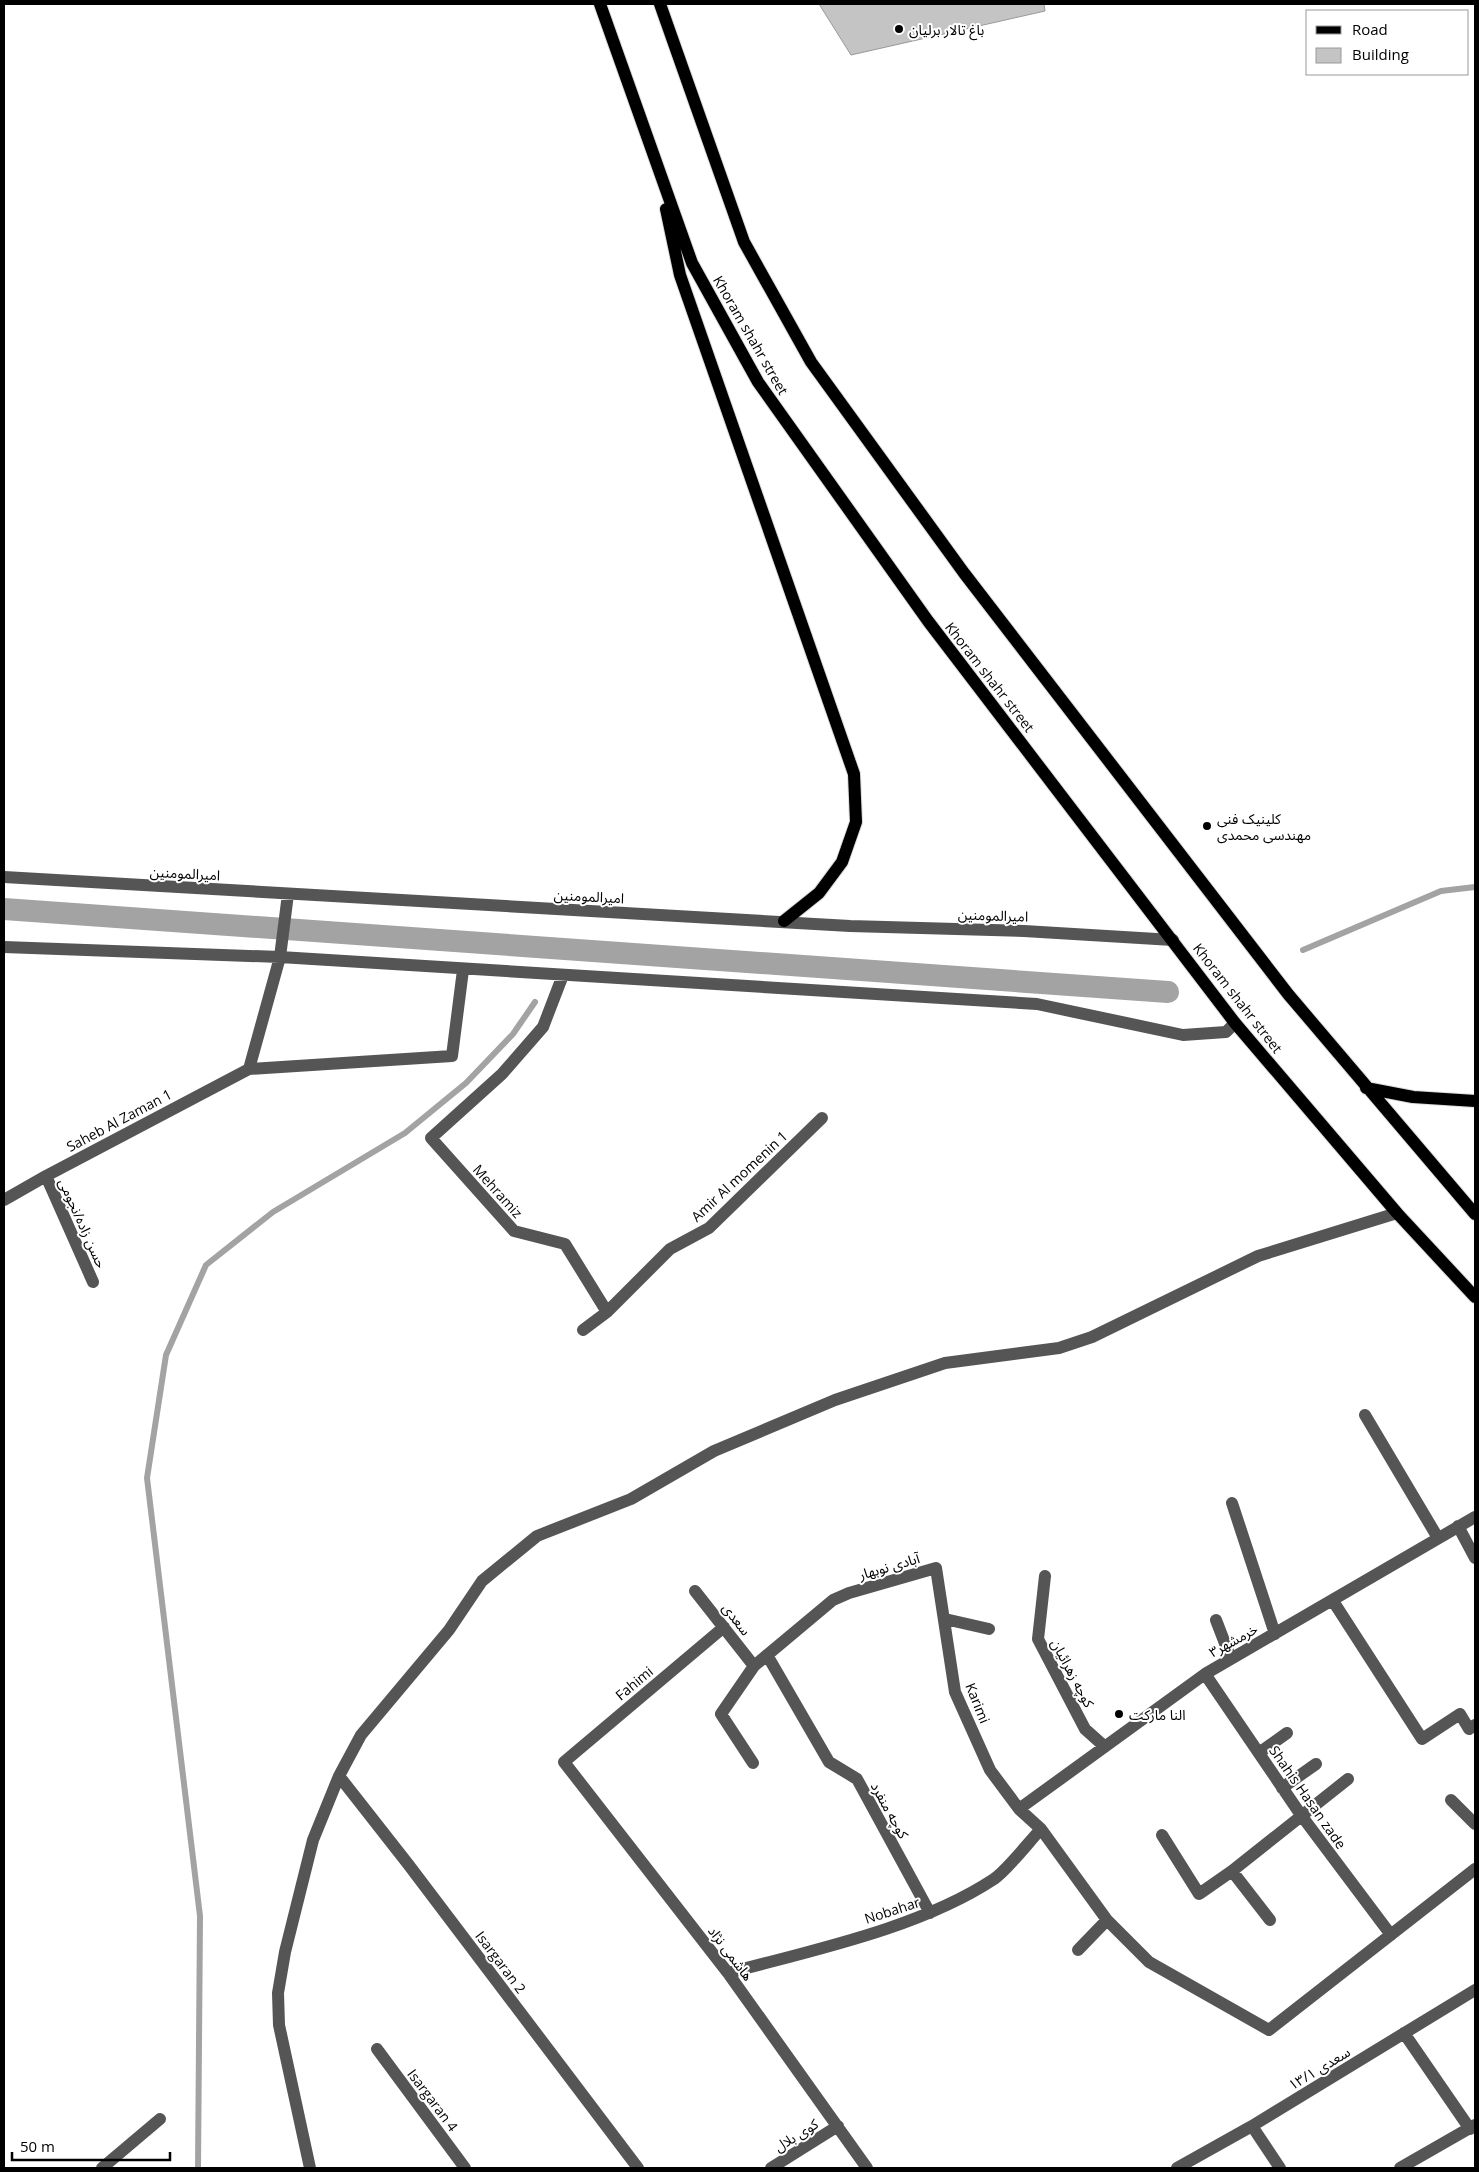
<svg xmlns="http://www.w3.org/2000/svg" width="1479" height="2172" font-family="'Open Sans','Noto Sans Arabic',sans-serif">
<rect width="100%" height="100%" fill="#fff"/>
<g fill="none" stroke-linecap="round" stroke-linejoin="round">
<path stroke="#a3a3a3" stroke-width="6" d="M1303,950l138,-59 34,-4
M198,2168l2,-252 -53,-438 19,-123 40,-90 67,-53 132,-79 61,-50 47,-49 22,-32"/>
<path stroke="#a3a3a3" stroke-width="22" d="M4,909l1164,83"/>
</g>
<path fill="#c4c4c4" stroke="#999" d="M819,4h225l1,7 -194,44z"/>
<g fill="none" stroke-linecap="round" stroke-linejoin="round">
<defs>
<path id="major" d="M600,4l92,259 66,119 170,239 307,402 162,190 78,84
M660,4l84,238 67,120 153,211 324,421 187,220
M666,209l14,66 174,499 2,48 -14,40 -23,31 -35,28
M1366,1088l47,9 62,4"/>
</defs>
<use href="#major" stroke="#dbdbdb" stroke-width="14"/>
<path stroke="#555" stroke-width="12" d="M4,877l846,49 174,5 149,9
M4,947l276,10 757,47 146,31 43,-3 9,-9
M563,975l-20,52 -41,47 -71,64 83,93 51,13 42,68
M249,1069l31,-112 8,-63
M46,1176l47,106
M4,1200l42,-24 203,-107 203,-13 11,-86
M583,1330l24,-18 63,-63 39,-21 113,-110
M1365,1415l73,123
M1232,1503l43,131
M1458,1526l17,32
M1045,1576l-7,63 47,90 19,17
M695,1591l59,75
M1333,1601l89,138 38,-25 9,15 6,-4
M945,1619l44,10
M1216,1620l15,39
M724,1627l-160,135 164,211 139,195
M767,1655l62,107 28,17 73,134
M1205,1674l96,141 90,120
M1259,1753l28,-20
M753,1763l-32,-49 33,-48 79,-66 16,-7 87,-25 19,124 35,78 29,39 22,20 66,91 42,42 120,68 206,-161
M339,1776l69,88 230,304
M1282,1788l34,-24
M1451,1800l24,24
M1019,1809l186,-135 270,-157
M1162,1835l37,59 33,-23 116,-92
M1232,1871l38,49
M1078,1950l29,-30
M728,1973c85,-23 192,-45 266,-94 14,-10 34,-36 47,-50
M1404,2033l66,96
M377,2049l88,119
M1252,2126l28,42
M102,2168l58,-49
M310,2168l-31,-143 -1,-32 7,-41 28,-112 26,-64 22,-41 88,-105 33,-49 55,-45 94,-37 83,-48 121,-51 110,-37 114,-15 33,-11 166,-81 139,-43
M771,2168l67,-42
M1177,2168l75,-42 223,-136
M1400,2168l75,-43"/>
<use href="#major" stroke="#000" stroke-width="12"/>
</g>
<g fill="#000" stroke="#fff" stroke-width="2">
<circle cx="899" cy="29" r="5"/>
<circle cx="1207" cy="826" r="5"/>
<circle cx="1119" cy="1714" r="5"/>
</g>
<g text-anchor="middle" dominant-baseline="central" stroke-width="4" stroke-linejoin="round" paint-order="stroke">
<g font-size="14" fill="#000" stroke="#fff" text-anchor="start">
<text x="909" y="29">باغ تالار برلیان</text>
<text x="1217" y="818">کلینیک فنی<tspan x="1217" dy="16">مهندسی محمدی</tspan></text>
<text x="1129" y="1714">النا مارکت</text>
</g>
<g font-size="14" fill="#000" stroke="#fff">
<text transform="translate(751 335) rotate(60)">Khoram shahr street</text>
<text transform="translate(990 677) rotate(52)">Khoram shahr street</text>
<text transform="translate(185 873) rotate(3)">امیرالمومنین</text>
<text transform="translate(589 896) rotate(3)">امیرالمومنین</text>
<text transform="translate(993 915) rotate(2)">امیرالمومنین</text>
<text transform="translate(1238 998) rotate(52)">Khoram shahr street</text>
<text transform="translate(119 1120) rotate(-28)">Saheb Al Zaman 1</text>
<text transform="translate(739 1176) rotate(-43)">Amir Al momenin 1</text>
<text transform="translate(498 1191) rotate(48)">Mehramiz</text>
<text transform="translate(83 1223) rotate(66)">حسن زاده/نجومی</text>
<text transform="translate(889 1566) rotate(-16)">آبادی نوبهار</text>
<text transform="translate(737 1619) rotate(52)">سعدی</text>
<text transform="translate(1233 1640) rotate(-29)">خرمشهر۳</text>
<text transform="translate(1073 1673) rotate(62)">کوچه زهرائیان</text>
<text transform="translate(634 1683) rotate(-40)">Fahimi</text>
<text transform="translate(978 1703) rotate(68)">Karimi</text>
<text transform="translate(1308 1797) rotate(55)">Shahis Hasan zade</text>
<text transform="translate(890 1810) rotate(61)">کوچه منفرد</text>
<text transform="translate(892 1910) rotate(-18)">Nobahar</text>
<text transform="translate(731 1953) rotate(53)">هاشمی نژاد</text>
<text transform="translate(501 1962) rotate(53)">Isargaran 2</text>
<text transform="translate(1319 2068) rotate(-31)">سعدی ۱۳/۱</text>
<text transform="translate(433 2100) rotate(53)">Isargaran 4</text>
<text transform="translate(796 2135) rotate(-32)">کوی بلال</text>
</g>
</g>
<rect width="1479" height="2172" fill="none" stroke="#000000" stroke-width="10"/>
<rect x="1306" y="10" width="162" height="65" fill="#ffffff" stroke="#999999"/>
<rect x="1316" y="26" width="25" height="8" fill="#000000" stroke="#999999"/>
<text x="1352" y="35" font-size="15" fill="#000000">Road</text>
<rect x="1316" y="48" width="25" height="15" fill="#c4c4c4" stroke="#999999"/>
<text x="1352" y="60" font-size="15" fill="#000000">Building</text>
<path d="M12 2152v8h158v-8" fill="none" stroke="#000000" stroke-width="2.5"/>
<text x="20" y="2152" font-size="15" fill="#000000" stroke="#ffffff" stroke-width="4" paint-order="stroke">50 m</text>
</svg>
